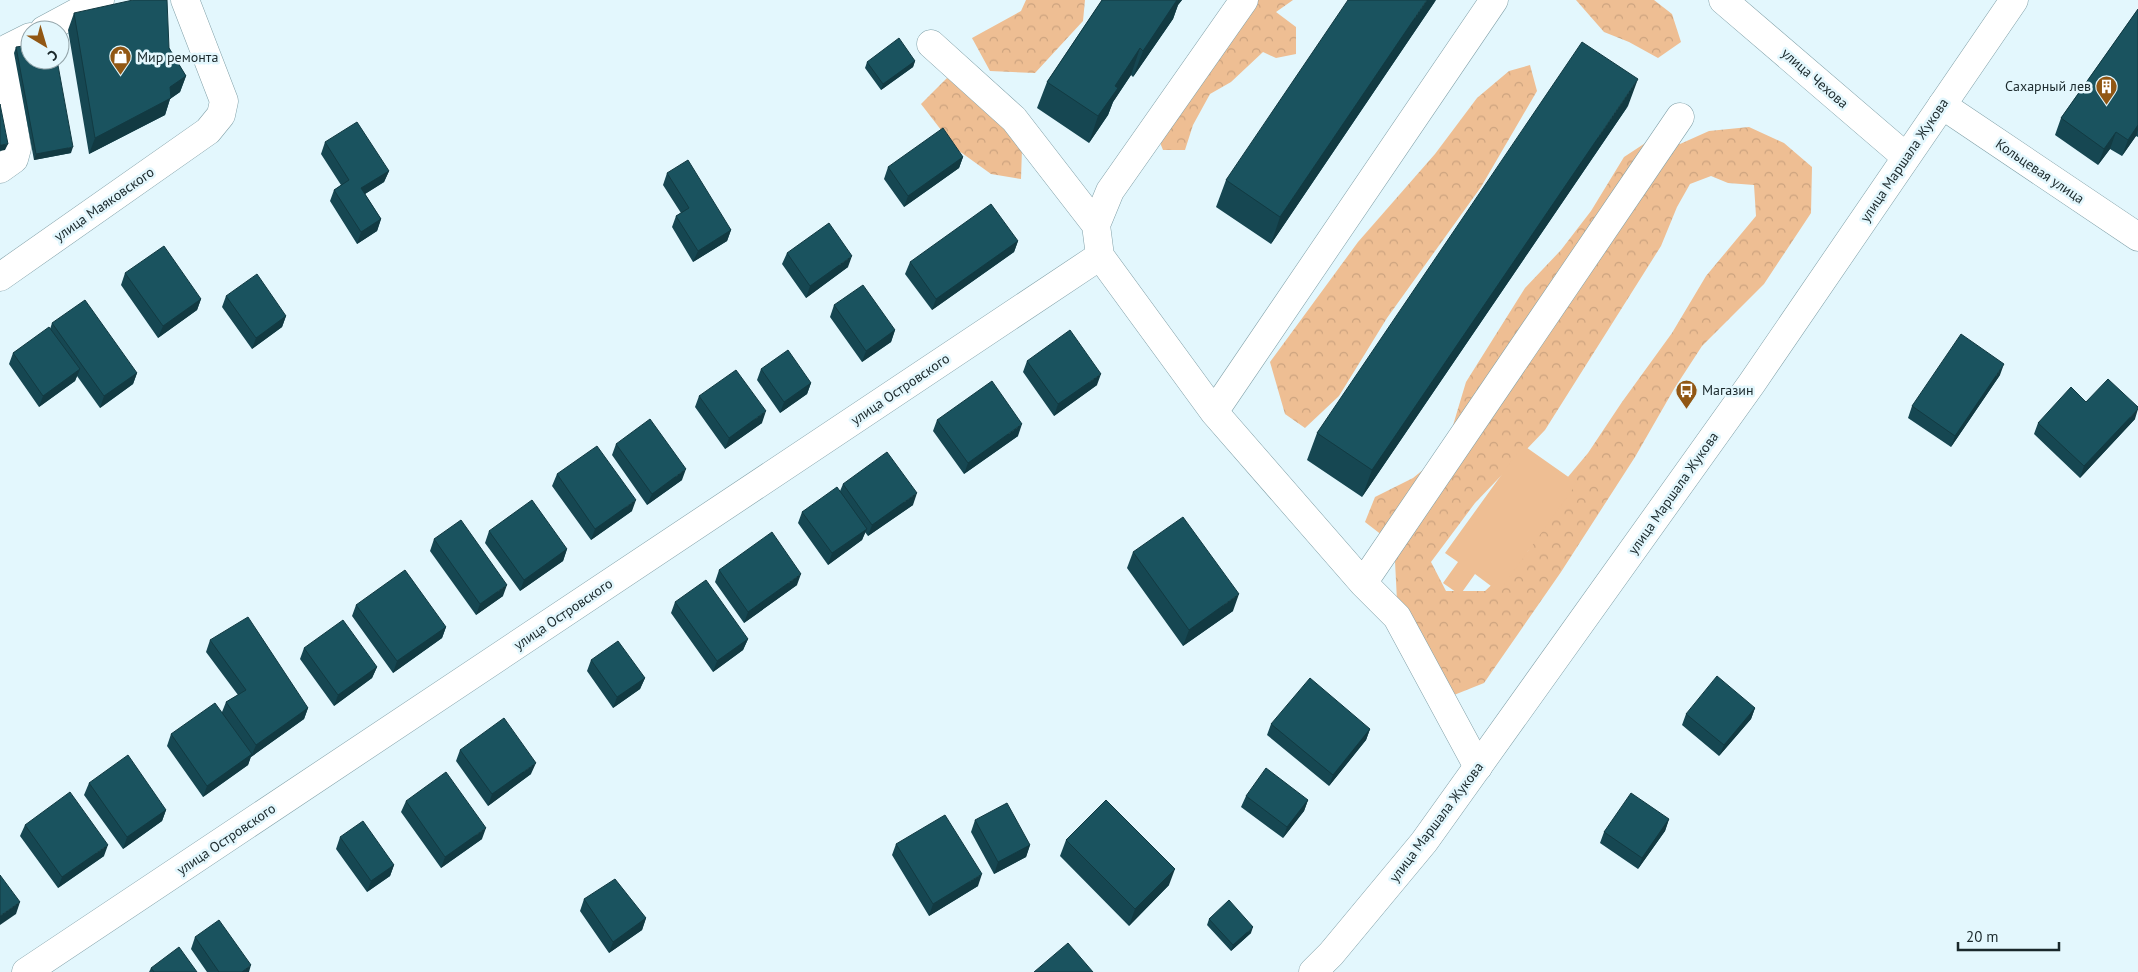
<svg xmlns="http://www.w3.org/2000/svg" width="2138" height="972" font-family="'PT Sans',sans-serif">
<defs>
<pattern id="forest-crowns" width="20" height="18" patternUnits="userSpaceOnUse" patternTransform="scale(1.25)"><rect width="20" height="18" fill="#eebe93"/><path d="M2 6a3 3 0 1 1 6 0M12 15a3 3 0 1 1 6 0" fill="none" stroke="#cca37f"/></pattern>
</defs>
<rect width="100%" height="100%" fill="#e3f7fd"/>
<path fill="url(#forest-crowns)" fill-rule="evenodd" d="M1026,0h59l-2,21 -48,52 -45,-2 -18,-33 49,-27z
M1247,0h46l-17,12 20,15v27l-20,4 -13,-6 -32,30 -21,12 -17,31 -8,25h-22l-6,-15z
M1576,0h78l18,14 9,28 -23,16 -29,-16 -25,-10z
M1530,65l7,26 -56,96 -94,131 -48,78 -34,32 -20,-14 -15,-52 88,-120 77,-88 42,-56 32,-27z
M947,78l47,27 28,43 -1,31 -30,-5 -36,-26 -34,-44z
M1749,127l35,16 28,24 -1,46 -47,71 -62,62 -28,43 -39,68 -74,115 -77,111 -30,12 -57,-94 -2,-40 -8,-22 -22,-17 10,-25 38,-19 32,-26 21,-70 59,-94 36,-38 30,-39 33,-54 29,-19 27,6 29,-13zM1711,176l17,7 26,2 2,31 -50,60 -34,57 -50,69 -34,51 -36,43 -24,55 -43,40h-39l-15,-29 44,-59 70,-73 116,-184 16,-39 13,-23z"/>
<path fill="#eebe93" d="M1523,445l54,38 -78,109 -24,-18 -15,21 -17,-12 15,-21 -13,-9z"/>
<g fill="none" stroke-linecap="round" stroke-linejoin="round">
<defs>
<path id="minor" d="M1244,0l-134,191 -14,34 4,31 114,156 149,171 34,34 81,150
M1723,0l183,157
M44,30l56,-30
M931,44l83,75 82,106
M1942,105l196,132
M0,169l14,-10 3,-11 -14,-86 5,-14 22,-11
M0,277l208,-146 13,-16 3,-14 -39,-101
M1214,412l280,-412
M1363,583l317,-466
M26,972l1074,-716"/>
<path id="major" d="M1313,972l18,-18 93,-112 328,-459 262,-383"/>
</defs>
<use href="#minor" stroke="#80a0a8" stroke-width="29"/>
<use href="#major" stroke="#80a0a8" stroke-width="29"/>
<use href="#minor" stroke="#fff" stroke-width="28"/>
<use href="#major" stroke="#fff" stroke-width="28"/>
</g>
<path fill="#164752" d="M1102,0h80l-4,5 -5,14 -40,58 -2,-2 -18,27 -5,13 -19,28 -52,-35 10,-26z
M1436,0l-165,244 -55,-37 10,-27z
M2138,9v128l-2,-1 -14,20 -12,-7 -12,16 -43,-30 6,-17z
M74,13l95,35 17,28 -6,16 -10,7 -5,16 -76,39 -21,-124z
M16,47l55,106 -37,7 -20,-107z
M915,61l-2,6 -32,23 -16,-22 2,-6z
M1628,106l-266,391 -55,-37 10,-27z
M325,142l64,29 -5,11 -19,12 16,25 -4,12 -20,13 -27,-43 4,-11 7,-5 -20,-31z
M963,157l-4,11 -55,39 -20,-28 4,-12z
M667,173l64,57 -4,11 -34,21 -21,-35 4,-11 5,-3 -18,-28z
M1018,241l-4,11 -82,58 -27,-36 5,-12z
M787,253l61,14 -42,31 -24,-34z
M125,273l76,26 -4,11 -39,28 -37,-53z
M226,296l60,20 -4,11 -30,22 -30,-42z
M834,305l61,25 -4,12 -29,20 -32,-45z
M52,323l85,50 -4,11 -33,24 -23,-32 -2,5 -36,26 -30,-43 4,-11 37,-24z
M1027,361l70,24 -43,31 -31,-44z
M761,369l50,14 -4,11 -27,19 -23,-33z
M2000,375l-49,72 -43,-29 4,-12z
M699,396l63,27 -37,26 -30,-42z
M2086,402l49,17 -55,59 -46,-44 4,-11z
M937,420l81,16 -54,38 -31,-43z
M616,444l66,36 -35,25 -35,-50z
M557,474l75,37 -41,29 -39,-54z
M843,484l70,21 -45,31 -3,-4 -3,8 -34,25 -30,-42 4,-11 38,-21z
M489,531l78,18 -4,12 -43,30 -35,-48z
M434,539l69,57 -27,19 -46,-64z
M1133,552l100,59 -50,35 -56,-78z
M719,570l78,15 -53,38 -29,-41z
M675,602l73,37 -5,11 -30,22 -42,-59z
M356,605l90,22 -4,11 -49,35 -41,-57z
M210,640l98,68 -4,11 -53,38v-1l-3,9 -45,32 -36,-51 4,-12 51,-22 4,-10 12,-7 -32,-43z
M304,648l73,19 -5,11 -38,28 -34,-47z
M591,660l54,18 -5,11 -27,19 -26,-37z
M1755,708l-4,11 -32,37 -37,-31 4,-11z
M1271,724l99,5 -4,11 -37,46 -62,-51z
M460,750l71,24 -43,32 -32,-45z
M89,783l77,27 -4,11 -39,28 -39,-54z
M1246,796l62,4 -4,11 -21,27 -42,-31z
M406,801l76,38 -41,29 -40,-56z
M1669,819l-4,12 -27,38 -38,-26 4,-11z
M975,820l55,25 -4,12 -32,17 -23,-42z
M25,825l79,31 -46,32 -38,-52z
M340,837l54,28 -4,11 -23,16 -31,-43z
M1066,840l103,45 -40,41 -69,-70z
M896,844l82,42 -49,30 -37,-61z
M584,899l62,19 -4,12 -33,23 -29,-42z
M1209,919l42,14 -20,18 -24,-26z
M195,937l54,35h-42l-16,-23z
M151,968l46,4h-48z"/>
<path fill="#123a42" d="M1176,0h6l-4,5 -5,14 -40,58 10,-26z
M1427,0h9l-165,244 9,-27z
M1140,48l-9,27 -18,27 -5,13 -19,28 9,-27 17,-30z
M915,61l-2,6 -32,23 2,-6z
M186,76l-6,16 -10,7 -5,16 -76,39 6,-16 75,-51z
M1638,79l-10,27 -266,391 10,-27z
M2138,125v5l-2,6 -14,20 6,-16z
M2116,132l-6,17 -12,16 6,-16z
M8,144l-3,6 -5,1v-6z
M73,147l-2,6 -37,7 2,-6z
M963,157l-4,11 -55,39 4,-11z
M389,171l-5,11 -27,17 4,-11z
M381,219l-4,12 -20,13 4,-12z
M731,230l-4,11 -34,21 5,-11z
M1018,241l-4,11 -82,58 4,-11z
M852,256l-4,11 -42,31 4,-12z
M201,299l-4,11 -39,28 5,-12z
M286,316l-4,11 -30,22 4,-11z
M895,330l-4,12 -29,20 4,-11z
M2004,364l-4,11 -49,72 4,-11z
M80,369l-5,12 -36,26 4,-11z
M137,373l-4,11 -33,24 4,-12z
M1101,374l-4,11 -43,31 4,-12z
M811,383l-4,11 -27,19 4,-11z
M2138,409l-3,10 -55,59 4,-12z
M766,411l-4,12 -37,26 4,-11z
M1022,424l-4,12 -54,38 4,-11z
M686,469l-4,11 -35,25 5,-11z
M917,493l-4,12 -45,31 4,-11z
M636,500l-4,11 -41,29 4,-11z
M867,529l-5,11 -34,25 4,-12z
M567,549l-4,12 -43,30 4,-11z
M801,574l-4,11 -53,38 4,-11z
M507,585l-4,11 -27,19 4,-11z
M1239,594l-6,17 -50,35 6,-16z
M446,627l-4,11 -49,35 4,-12z
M748,639l-5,11 -30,22 4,-11z
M377,667l-5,11 -38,28 4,-11z
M645,678l-5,11 -27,19 4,-11z
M308,708l-4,11 -53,38 5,-12z
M1755,708l-4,11 -32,37 5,-11z
M1370,729l-4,11 -37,46 4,-11z
M252,754l-4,11 -45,32 4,-11z
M536,763l-5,11 -43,32 4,-12z
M1308,800l-4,11 -21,27 4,-11z
M166,810l-4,11 -39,28 4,-12z
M1669,819l-4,12 -27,38 4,-11z
M486,828l-4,11 -41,29 4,-11z
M108,845l-4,11 -46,32 4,-11z
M1030,845l-4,12 -32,17 4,-12z
M394,865l-4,11 -23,16 4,-11z
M1175,869l-6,16 -40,41 6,-17z
M982,874l-4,12 -49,30 4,-12z
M20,902l-4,12 -16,11v-9z
M646,918l-4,12 -33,23 4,-11z
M1253,927l-2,6 -20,18 2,-6z
M251,965l-2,7h-7z"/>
<path fill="#1a535f" stroke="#123a42" d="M133,0h34l2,48 17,28 -16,11 1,11 -76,40 -21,-125z
M1102,0h75l-34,51 -3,-3 -25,38 3,2 -20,28 -51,-34z
M1348,0h79l-147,217 -54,-37z
M2138,9v116l-10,15 -12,-8 -12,17 -43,-31z
M899,38l16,23 -32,23 -16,-22z
M1582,42l56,37 -266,391 -55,-37z
M30,45v15h27l16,87 -37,7 -20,-107z
M0,104l8,40 -8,1z
M357,122l32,49 -28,17 20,31 -20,13 -27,-42 15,-10 -24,-38z
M943,128l20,29 -55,39 -20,-29z
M688,160l43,70 -33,21 -22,-35 13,-8 -22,-35z
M991,204l27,37 -82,58 -26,-37z
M829,223l23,33 -42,30 -23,-33z
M164,246l37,53 -38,27 -38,-53z
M257,274l29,42 -30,22 -30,-42z
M863,285l32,45 -29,21 -32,-46z
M85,300l52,73 -33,23 -52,-73z
M49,327l31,42 -37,27 -30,-43z
M1070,330l31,44 -43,30 -31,-43z
M1961,334l43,30 -49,72 -43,-30z
M788,350l23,33 -27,19 -23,-33z
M736,370l30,41 -37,27 -30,-42z
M2108,379l30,28v2l-54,57 -46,-43 33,-36 15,15z
M992,381l30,43 -54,39 -31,-43z
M650,419l36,50 -34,25 -36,-50z
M597,446l39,54 -41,29 -38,-55z
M887,452l30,41 -45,32 -29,-41z
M837,487l30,42 -35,24 -30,-41z
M532,500l35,49 -43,31 -35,-49z
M1183,517l56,77 -50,36 -56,-78z
M461,520l46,65 -27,19 -46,-65z
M772,532l29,42 -53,38 -29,-42z
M405,570l41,57 -49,34 -41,-56z
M706,580l42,59 -31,22 -42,-59z
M248,617l60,91 -52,37 -30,-43 20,-12 -36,-50z
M343,620l34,47 -39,28 -34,-47z
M618,641l27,37 -28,19 -26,-37z
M1717,676l38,32 -31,37 -38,-31z
M1310,678l60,51 -37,46 -62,-51z
M215,703l37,51 -45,32 -36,-52z
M504,718l32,45 -44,31 -32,-44z
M128,755l38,55 -39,27 -38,-54z
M1266,768l42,32 -21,27 -41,-31z
M446,772l40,56 -41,29 -39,-56z
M70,792l38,53 -46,32 -37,-52z
M1631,793l38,26 -27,39 -38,-26z
M1106,800l69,69 -40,40 -69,-69z
M1007,803l23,42 -32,17 -23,-42z
M945,815l37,59 -49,30 -37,-60z
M363,821l31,44 -23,16 -31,-44z
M0,875l20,27 -20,14z
M615,879l31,39 -33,24 -29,-43z
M1229,900l24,27 -20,18 -24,-26z
M219,920l32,45 -9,7h-23l-24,-35z
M1068,943l25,29h-59z
M179,947l18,25h-43l-3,-4z"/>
<defs>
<symbol id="shop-pin" viewBox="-11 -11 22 30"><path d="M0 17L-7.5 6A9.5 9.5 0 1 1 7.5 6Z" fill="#915714" stroke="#e3f7fd"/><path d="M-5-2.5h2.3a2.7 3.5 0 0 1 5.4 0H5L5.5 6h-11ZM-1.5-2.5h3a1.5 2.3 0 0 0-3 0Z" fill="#fff"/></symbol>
<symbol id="building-pin" viewBox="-11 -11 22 30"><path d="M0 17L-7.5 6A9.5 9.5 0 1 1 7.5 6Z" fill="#915714" stroke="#e3f7fd"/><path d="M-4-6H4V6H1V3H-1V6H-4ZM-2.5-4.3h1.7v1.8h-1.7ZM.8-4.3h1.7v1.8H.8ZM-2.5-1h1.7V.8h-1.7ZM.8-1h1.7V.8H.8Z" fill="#fff"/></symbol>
<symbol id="bus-pin" viewBox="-11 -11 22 30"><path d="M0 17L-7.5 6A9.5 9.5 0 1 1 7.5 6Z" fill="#915714" stroke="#e3f7fd"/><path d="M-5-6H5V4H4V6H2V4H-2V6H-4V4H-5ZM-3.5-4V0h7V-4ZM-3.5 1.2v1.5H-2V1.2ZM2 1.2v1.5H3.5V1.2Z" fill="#fff"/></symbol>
</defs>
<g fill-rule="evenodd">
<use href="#shop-pin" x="108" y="44" width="25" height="34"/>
<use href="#building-pin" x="2094" y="74" width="25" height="34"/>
<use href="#bus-pin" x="1674" y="378" width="25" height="34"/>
</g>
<g text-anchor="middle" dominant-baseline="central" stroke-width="5" stroke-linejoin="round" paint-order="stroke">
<g font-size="14" fill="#1a282b" stroke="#e3f7fd" text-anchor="start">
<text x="137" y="57">Мир ремонта</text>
<text x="2091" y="86" text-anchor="end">Сахарный лев</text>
<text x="1702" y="390">Магазин</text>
</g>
<g font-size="14" fill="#1a282b" stroke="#e3f7fd">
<text transform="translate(1815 78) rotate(41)">улица Чехова</text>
<text transform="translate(1904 160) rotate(-56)">улица Маршала Жукова</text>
<text transform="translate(2040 171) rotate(34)">Кольцевая улица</text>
<text transform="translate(104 204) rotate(-35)">улица Маяковского</text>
<text transform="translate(900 389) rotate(-34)">улица Островского</text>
<text transform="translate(1673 493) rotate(-55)">улица Маршала Жукова</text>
<text transform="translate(563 614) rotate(-34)">улица Островского</text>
<text transform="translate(1436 822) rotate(-53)">улица Маршала Жукова</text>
<text transform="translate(226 839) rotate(-34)">улица Островского</text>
</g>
</g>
<g transform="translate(45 45) rotate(142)"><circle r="24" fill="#e3f7fd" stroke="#93a4a9"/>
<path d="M0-4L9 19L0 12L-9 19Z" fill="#915714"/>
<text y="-8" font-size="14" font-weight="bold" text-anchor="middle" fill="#1a282b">С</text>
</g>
<path d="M1958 942v8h101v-8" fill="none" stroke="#1a282b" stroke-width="2.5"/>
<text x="1966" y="942" font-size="15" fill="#1a282b" stroke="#e3f7fd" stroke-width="4" paint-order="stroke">20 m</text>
</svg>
